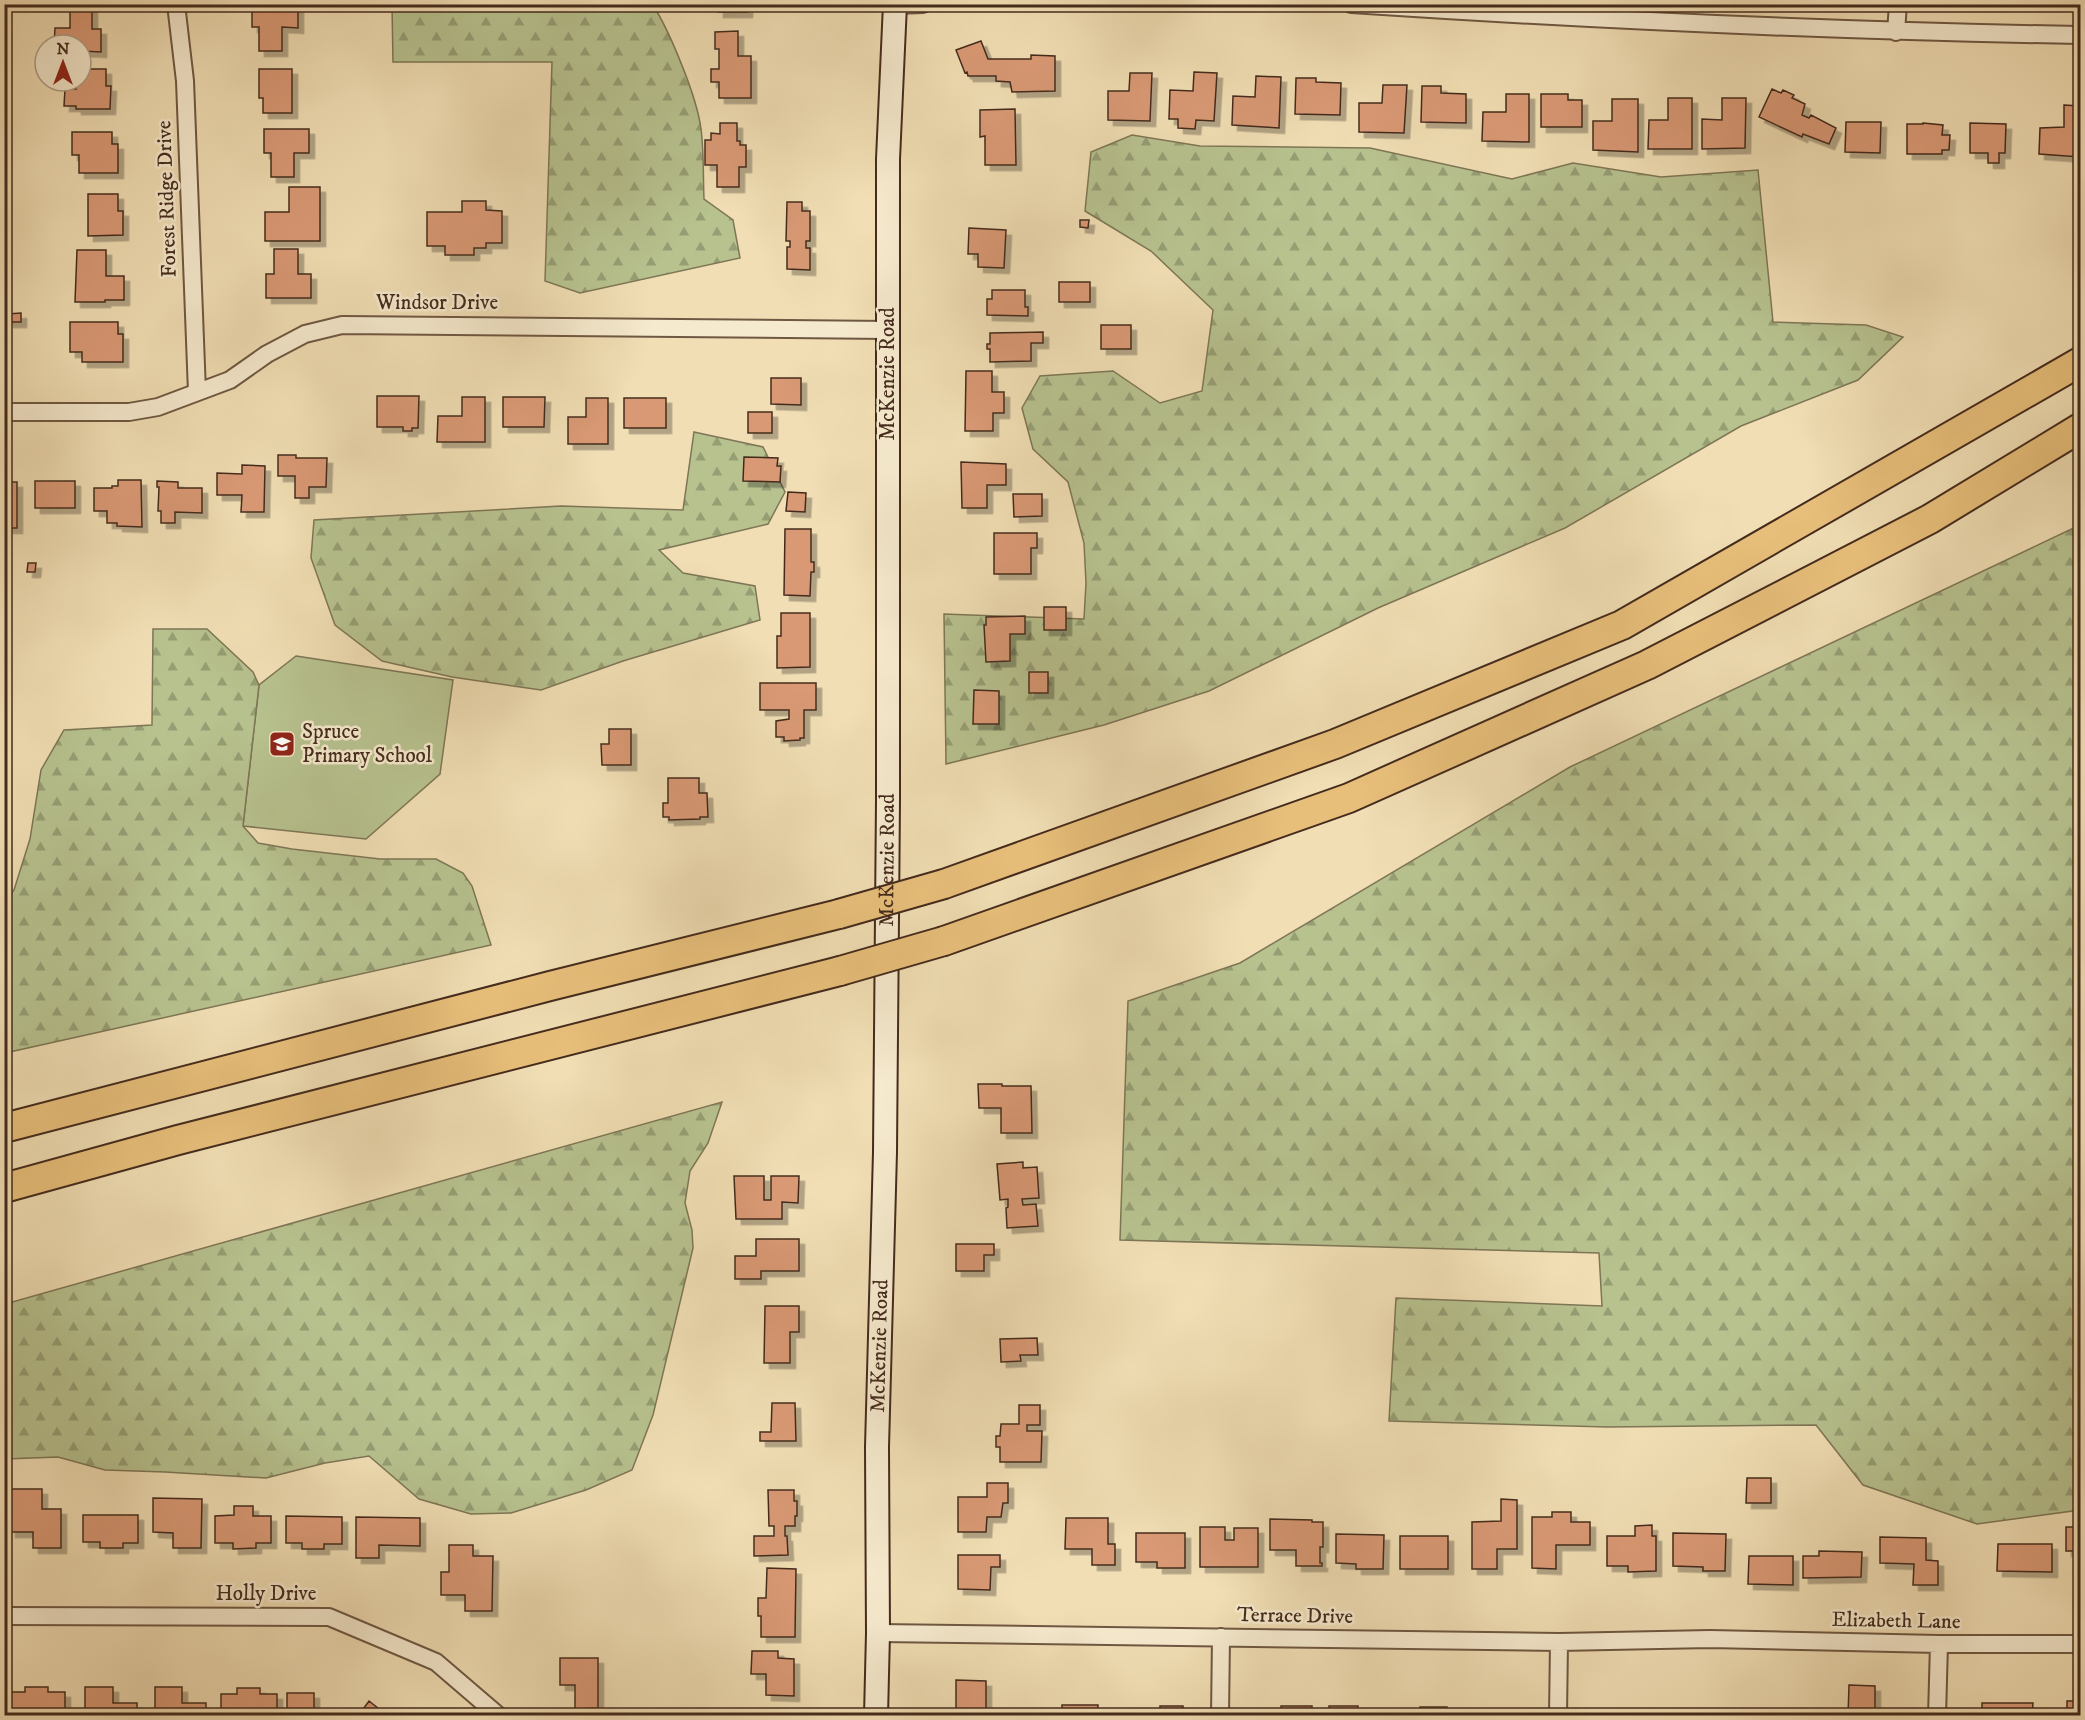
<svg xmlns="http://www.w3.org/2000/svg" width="2085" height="1720" font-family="'IM FELL DW Pica',serif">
<defs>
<pattern id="forest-firs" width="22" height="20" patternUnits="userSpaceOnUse" patternTransform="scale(1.5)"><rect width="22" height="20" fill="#b7c28f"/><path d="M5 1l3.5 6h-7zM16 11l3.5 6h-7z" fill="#969e74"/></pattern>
<filter id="shadow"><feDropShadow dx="5.5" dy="5.5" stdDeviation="0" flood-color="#0004"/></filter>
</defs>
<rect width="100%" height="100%" fill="#f1deb4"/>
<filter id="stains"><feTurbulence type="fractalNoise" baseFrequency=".00333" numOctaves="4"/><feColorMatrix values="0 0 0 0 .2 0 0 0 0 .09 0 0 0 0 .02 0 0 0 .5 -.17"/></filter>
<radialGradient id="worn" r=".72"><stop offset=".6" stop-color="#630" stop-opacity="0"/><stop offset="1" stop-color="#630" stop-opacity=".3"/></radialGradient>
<path fill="#b7c28f" stroke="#7e7656" stroke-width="1.5" d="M296,656l157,24 -13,94 -74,65 -123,-13 16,-141z"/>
<path fill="url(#forest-firs)" stroke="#7e7656" stroke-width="1.5" d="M392,5h261c17,27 44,92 48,124 3,23 2,47 3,70l29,21 7,38 -160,35 -35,-12 7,-219h-159z
M1132,135l68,11 170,2 142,31 61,-16 88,14 97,-7 15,152 93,3 37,12 -45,43 -117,46 -176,102 -187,80 -169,83 -105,34 -158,39 -2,-150 140,5 2,-36 -2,-40 -16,-61 -35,-33 -11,-41 18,-32 73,-5 47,32 42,-12 11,-81 -62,-59 -66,-40 6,-59z
M694,432l69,15 22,45 -17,32 -109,26 24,23 72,13 5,34 -137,41 -82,29 -89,-13 -70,-16 -47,-36 -24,-67 3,-38 247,-14 122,4z
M2080,525v985l-103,14 -114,-39 -47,-60 -208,2 -219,-6 7,-123 206,8 -3,-53 -479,-13 8,-239 112,-38 330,-196z
M153,629h54l46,43 6,13 -16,141 15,17 34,6 88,10h56l27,14 9,13 19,59 -486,108v-152l9,-11 16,-51 11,-69 23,-40 88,-5z
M722,1102l-14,41 -18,28 -5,32 7,27 1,18 -40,167 -21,55 -46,20 -75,23 -40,1 -52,-15 -50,-43 -44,7 -59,15 -101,-6 -60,-2 -47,-13 -53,2v-155z"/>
<path fill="#d99974" stroke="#442b1d" stroke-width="1.5" filter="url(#shadow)" d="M70,4h22v25h9v23l-20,-1v-6h-27l1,-17h15z
M252,4l46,1v23l-16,-1v24h-23v-24h-7z
M718,4h29v8h-29z
M738,31v25h13v42h-32v-16h-8v-13h8v-20h-4v-17z
M981,41l7,18h43v-4l24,1v35l-43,1 -2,-10 -14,-1v-5h-28l-1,-4 -2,1 -9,-23z
M81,69h25v17h5l-1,23h-34v-3h-12l1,-17h11v-8h5z
M259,69h33v44h-29v-15h-4z
M1194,72l23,1 -3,48 -18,-1 -1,9 -17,-1v-9h-9l1,-29 23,1z
M1130,73h22l-2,48 -42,-1v-29h21z
M1256,76l25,1 -2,51 -47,-3 1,-29 22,1z
M1296,78h20v4l25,1 -1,32 -45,-1z
M1383,85h24l-3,48 -45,-1v-29h23z
M1422,86h19v7l25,1v29l-45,-1z
M1772,89l9,4 2,-3 11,5 -2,3 13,6 -3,11 7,3 2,-3 25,13 -7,16 -26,-10 -1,3 -43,-20z
M1506,94h23v48l-47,-1 1,-29h23z
M1541,94h27v6h14v27h-41z
M1668,98h24v51h-44l1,-29h19z
M1722,98h24l-1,50 -43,1v-30l20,1z
M1612,99h26v53l-45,-2v-29h19z
M2064,105l16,1v51l-41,-3 1,-26 24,-1z
M1015,109l1,56h-31v-29l-5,1v-27z
M1846,122h35l-1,31 -35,-1z
M720,123h17v18h3v4h6v22h-7v20h-22v-22h-12v-25h6v-7l9,1z
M1923,123l20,2 -1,10h8l-1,15h-7v4h-35v-30h16z
M1970,123l36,1 -1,29h-6v10h-11v-10h-18z
M264,129h45v24h-15v24h-23v-24h-7z
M72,132h40v12h6v29h-39v-18h-7z
M289,187h31v54h-55v-29h24z
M88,194h30v17h5v24l-35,1z
M462,201h24v9l16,1v32h-16v5h-12v7h-29v-9h-18v-34h35z
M787,202h15v9h8v30h-4v7h4v22l-23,-1v-22h3v-6h-4z
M1080,220h9l-1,8 -8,-1z
M969,228l37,2 -2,38 -26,-1v-13h-10z
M274,249h24v25h13v24h-45v-24h8z
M77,250h29v26h18v24h-19v2h-30z
M1059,282h31v20h-31z
M992,290h33v17h3v9l-41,-1v-16h5z
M21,313v9h-13l-1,-8z
M70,322h48v12h5v28h-41v-10h-12z
M1101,325h30v24h-30z
M1043,332v11h-12v18l-41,1v-13h-3v-5h3v-11z
M966,371h26v21h12v21h-11v18h-28z
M771,378h30v27l-30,-1z
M377,396h42l-1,32h-6v3h-9v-4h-26z
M462,397h23v45h-48l1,-26h24z
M503,397h42l-1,30h-41z
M586,398h22v46h-40v-27h18z
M624,398h42v30h-42z
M748,412h24v21h-24z
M278,455h18v3h31l-1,29h-17v11h-14v-22h-17z
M744,457l34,1 -1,8h4l-1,16 -37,-1z
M961,462l45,2v21h-19v23h-25z
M242,465l23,1 -1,46h-23l1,-17h-25v-22l25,1z
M118,480h23l1,47 -25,-1v-3h-10v-12h-13v-23h18v-2h6z
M35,481h40v27h-40z
M157,481l21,1v6h24v25l-27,-1v11h-14v-12h-3l1,-24h-2z
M4,482h13v46h-13z
M788,492l18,1 -1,19 -19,-1z
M1013,494h29v22l-28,1z
M785,529h26v33h3v10h-3l-1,24 -26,-1z
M994,533h43v15h-6v26h-37z
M28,563h8l-1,9h-8z
M1044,607h22v23h-22z
M781,613h29v54l-33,1v-32h4z
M1025,616v18h-15v27l-24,1 -2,-37h2v-8z
M1029,672h19v21h-19z
M760,683h56v27h-12v28h-4v2l-16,1v-4h-8v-16l13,-2v-9h-29z
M974,690l25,1v33h-26z
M609,729h22v36h-29l-1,-21h8z
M668,778h31v15h8l1,24h-8v2l-31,1v-3h-6v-14h5z
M978,1084h24v2h29l1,47h-31v-25h-22z
M1023,1162v6l14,-1 2,31 -17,1 1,6 13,-1 2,22 -31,2 -1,-20 2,-1v-8l-8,1 -3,-36z
M734,1176h30v24h7v-24h28l-1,27 -16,-1v17h-46z
M756,1239h43v32h-38v8h-26v-23h21z
M956,1244h38v11h-10v16h-28z
M765,1306h34v26h-9v31h-26z
M1037,1338l1,17h-18l1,6 -20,1 -1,-23z
M772,1403h23l1,38h-36v-9h11z
M1019,1405h21v20h-13v6h15l-1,31h-41v-15h-4v-11h4l1,-12h18z
M1747,1478h24v25h-25z
M987,1483h21v20h-5l-2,14h-14l-1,15h-28v-35h29z
M10,1489h32v20h19v39h-28v-16h-23z
M768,1490h26v11h3v15h-2v10h-10v10h2l1,19 -34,1v-20h20v-10h-5z
M153,1498l49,1 -1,49h-28v-15l-20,-1z
M1501,1499l16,1v49h-20v20h-25v-47l29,-1z
M234,1506h19v10h18v27h-15v5l-23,1v-6h-18v-27l19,-1z
M1552,1512h19v10h19v23h-34v24l-24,-1v-51h20z
M83,1515h55v28h-15v5h-23v-6h-17z
M286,1516l56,1v27h-18v5h-22v-6h-16z
M356,1517l64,1v28l-41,-1v13h-23z
M1066,1518h42v26h7v21h-23v-16h-27z
M1270,1519l42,1v2h11v25h-3v16h2v3h-26v-16h-26z
M1652,1525v11h4v35l-28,1v-6h-21v-30h28v-10z
M1200,1527h25v13h9v-12h24v39h-58z
M2066,1527h14v24h-14z
M1136,1533h49v35h-28v-6h-21z
M1673,1533l53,1 -1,37h-22v-4l-30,-1z
M1336,1534l48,1 -1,34h-27v-5l-20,-1z
M1400,1536h48v33h-48z
M1880,1537l46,1v22l12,1v24h-25l1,-21 -34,-1z
M1998,1544h54v28l-55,-1z
M449,1545h24v11h20l-1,55h-27v-16h-24v-23h8z
M1819,1551l43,1 -1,25 -58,1v-22h16z
M958,1555h42v12h-9l-1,23 -32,-1z
M1749,1556h44v29l-45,-1z
M767,1568l29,1 -1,68h-34v-21h-3v-18h8z
M752,1651h26v7l16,1v37l-28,-1v-21h-15z
M560,1658h38v50l-23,1v-24h-15z
M956,1680l30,1v35h-30z
M1849,1685l26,1v30h-27z
M25,1687h23v5h17v24h-55v-24h15z
M85,1687h28v16h24v13h-52z
M155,1687h27v16h24v13h-51z
M237,1688h23v6h17v22h-56v-22h16z
M287,1693h27v16h24v7h-51z
M369,1701l19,15h-30z
M2067,1701h13v15h-13z
M1982,1703h51l-1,13h-50z
M1062,1705h36l-1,11h-35z
M1160,1706h23v10h-23z
M1281,1706h31v10h-44v-3h13z
M1329,1706h29v6l19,1v3h-48z
M1420,1707h27v9h-48v-3h21z
M1467,1709h25v7h-25z
M1628,1710h26v3h-2v3h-24z
M1696,1710h27v6h-48l21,-1z"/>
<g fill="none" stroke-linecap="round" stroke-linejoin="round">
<defs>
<path id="street" d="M176,4l9,77 12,311
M1351,4c243,16 486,27 729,31
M895,5l28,-1
M1896,32l2,-28
M4,412h125l29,-5 72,-27 37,-26 38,-20 37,-9 546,5
M4,1616l325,1 107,45 63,54
M878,1633l681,9 151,-3 229,5h141
M1220,1716l1,-79
M1558,1716l1,-74
M1937,1716l2,-72"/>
<g id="secondary">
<path id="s1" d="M876,1716l2,-83 -1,-186 8,-295 3,-353v-640l7,-155"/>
</g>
<path id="highway" d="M944,884l391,-140 287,-119 458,-263
M944,941l405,-143 298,-133 283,-146 150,-91
M4,1128l546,-142 289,-72
M4,1188l174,-48 662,-169"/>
</defs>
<use href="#street" stroke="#6f5843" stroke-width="20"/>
<use href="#secondary" stroke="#442b1d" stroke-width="26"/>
<use href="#highway" stroke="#442b1d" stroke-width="32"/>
<use href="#street" stroke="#f6eace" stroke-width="16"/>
<use href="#secondary" stroke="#f6eace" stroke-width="22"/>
<use href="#highway" stroke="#e8bf7a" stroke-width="28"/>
<defs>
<path id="highway-bridge" d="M839,914l105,-30
M840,971l104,-30"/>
</defs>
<use href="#highway-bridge" stroke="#442b1d" stroke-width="32" stroke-linecap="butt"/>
<use href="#highway-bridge" stroke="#e8bf7a" stroke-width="28"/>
</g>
<defs>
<symbol id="school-square" viewBox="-11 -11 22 22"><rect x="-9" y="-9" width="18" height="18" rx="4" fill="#8f2418" stroke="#f6eace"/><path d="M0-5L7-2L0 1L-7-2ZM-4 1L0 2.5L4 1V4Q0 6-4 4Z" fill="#fff"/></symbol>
</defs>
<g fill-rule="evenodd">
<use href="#school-square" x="267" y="729" width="30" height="30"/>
</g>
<g text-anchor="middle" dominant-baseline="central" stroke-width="5" stroke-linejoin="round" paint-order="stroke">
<g font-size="21" fill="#442b1d" stroke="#f6eace">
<text transform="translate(167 199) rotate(-92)">Forest Ridge Drive</text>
<text x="437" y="303">Windsor Drive</text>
<text transform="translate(888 374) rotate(-90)">McKenzie Road</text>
<text stroke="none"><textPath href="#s1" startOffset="856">McKenzie Road</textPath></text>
<text stroke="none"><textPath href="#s1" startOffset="370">McKenzie Road</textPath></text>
<text x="266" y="1594">Holly Drive</text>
<text transform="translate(1295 1616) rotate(1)">Terrace Drive</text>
<text transform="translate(1896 1621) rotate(1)">Elizabeth Lane</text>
</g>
<g font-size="21" fill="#442b1d" stroke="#f6eace" text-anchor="start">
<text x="302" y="732">Spruce<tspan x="302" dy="24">Primary School</tspan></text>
</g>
</g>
<rect width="2085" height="1720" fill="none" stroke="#f1deb4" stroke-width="24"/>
<rect x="6" y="6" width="2073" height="1708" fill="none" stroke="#442b1d" stroke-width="3"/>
<rect x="12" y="12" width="2061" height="1696" fill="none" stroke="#442b1d" stroke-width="1.5"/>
<g transform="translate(63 63)"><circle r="28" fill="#f6eace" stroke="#af9e87" stroke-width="1.5"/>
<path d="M0-4.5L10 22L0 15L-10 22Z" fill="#8f2418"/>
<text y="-9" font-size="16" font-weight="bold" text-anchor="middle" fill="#442b1d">N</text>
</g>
<rect width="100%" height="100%" filter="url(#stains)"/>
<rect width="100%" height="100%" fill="url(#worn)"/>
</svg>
